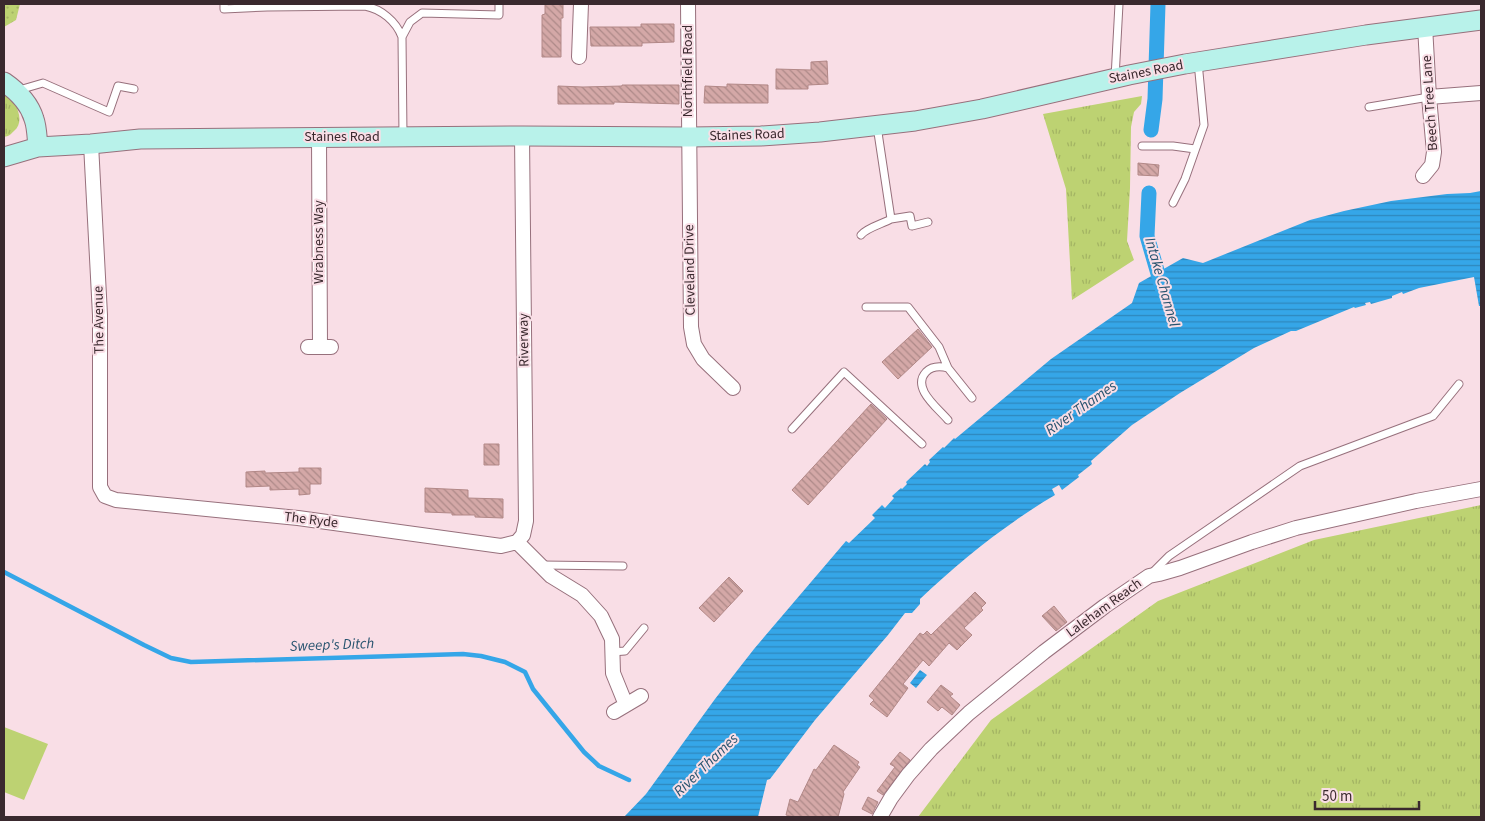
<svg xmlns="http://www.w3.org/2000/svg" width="1485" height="821" font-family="'Source Sans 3',sans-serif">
<defs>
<pattern id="grass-tufts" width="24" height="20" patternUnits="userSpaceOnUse" patternTransform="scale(1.25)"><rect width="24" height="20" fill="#bdd272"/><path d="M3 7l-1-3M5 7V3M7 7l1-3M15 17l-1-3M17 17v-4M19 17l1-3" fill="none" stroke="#a3b463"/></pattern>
<pattern id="park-dots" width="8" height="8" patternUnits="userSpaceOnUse" patternTransform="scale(1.25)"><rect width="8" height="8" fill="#bdd272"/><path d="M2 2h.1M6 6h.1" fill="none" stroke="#a3b463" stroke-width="1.8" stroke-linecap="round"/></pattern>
<pattern id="water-rules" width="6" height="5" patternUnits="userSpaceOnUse" patternTransform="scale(1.25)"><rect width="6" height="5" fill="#35a6e8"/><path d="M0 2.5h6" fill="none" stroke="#2e87bc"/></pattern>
<pattern id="building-back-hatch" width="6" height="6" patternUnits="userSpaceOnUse" patternTransform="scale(1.25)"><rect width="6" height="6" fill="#d4a8a7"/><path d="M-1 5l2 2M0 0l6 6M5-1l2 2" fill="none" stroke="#ad8988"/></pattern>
</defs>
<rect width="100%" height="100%" fill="#f9dee6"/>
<path fill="url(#grass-tufts)" d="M4,90c10,9 23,30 10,41 -4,4 -5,5 -10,6z
M1142,96l-1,8 -7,8 -3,15 -1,61 -3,53 7,19 -62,40 -6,-111 -23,-75z
M1481,505v312h-563l73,-97 167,-119 156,-61z"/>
<path fill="url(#park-dots)" d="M4,4h16l-4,16 -12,7z"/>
<path fill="#bdd272" d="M4,727l44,17 -24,56 -20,-8z"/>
<path fill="url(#water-rules)" d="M1481,191v115h-2l-5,-29 -55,11 -16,6 -1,-2 -10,4v2l-21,6 -1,-2 -5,1 1,2 -11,3 -1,-1 -58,24h-5l-37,17 -74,45 -48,32 -41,36 1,3 -14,11 1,2 -17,13 -3,-5 -7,4 3,6c-49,29 -94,65 -135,104v5l-8,9h-7l-17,22 -73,85 -45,59 -3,1 -9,37h-134l22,-23 69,-95 39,-50 92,-108 3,2 26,-25 -3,-3 10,-10 3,3 9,-10 -2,-2 9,-8 1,1 5,-5 -1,-2 19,-18 2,2 3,-4 -1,-2 14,-13 1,1 10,-10 1,1 96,-80 81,-56 7,-20 44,-25 20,5 107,-43 34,-9 47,-10 56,-7 23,-1z
M920,670l7,5 -11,13 -6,-5z"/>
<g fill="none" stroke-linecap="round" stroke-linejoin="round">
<path stroke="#35a6e8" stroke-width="4.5" d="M4,572l140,73 27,13 20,4 272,-8 18,2 24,6 20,10 8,17 51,63 15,14 30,14"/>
<path stroke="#35a6e8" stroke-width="15" d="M1151,130l4,-31 3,-95
M1149,193l-2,43 16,55"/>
</g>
<path fill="url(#building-back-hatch)" stroke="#b28887" d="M545,4h18v14h-2v39h-19v-42l3,-1z
M641,24h33v18l-32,1v3h-51l-1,-19h51z
M827,61l1,23 -20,1v4h-32v-20l35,1v-8z
M727,84l41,1v18h-64l1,-17 22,1z
M622,85h57v19l-65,-2v2h-56v-18l25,1 39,-1z
M1138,163l21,2 -1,11 -20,-1z
M918,329l14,18 -34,32 -16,-17z
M871,404l16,15 -79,86 -16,-15z
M484,444h15v21h-15z
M299,468h22v16h-11v10l-11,1v-6l-29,1v-4l-24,1v-15l19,-1v2l34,-1z
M425,488l43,2v8l35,1v19l-28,-1v-2h-23v-2l-27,-1z
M729,577l14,14 -29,31 -15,-14z
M975,592l11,11 -5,5 2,2 -19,18 8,7 -15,15 -8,-7 -20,23 -6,-6 -20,24 5,4 -21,29 -17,-13 4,-4 -5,-4 51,-63 3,2 4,-4 4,4z
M1054,606l13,16 -11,9 -14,-15z
M941,685l12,9 -3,2 10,9 -8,10 -10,-8 -4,4 -11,-9z
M834,745l25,17 -2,3 3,2 -17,25 1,2 -6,23h-44l-8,-2 4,-16 8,3 16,-33 2,1z
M900,752l10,8 -27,35 -6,-4 18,-24 -5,-3z
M868,797l10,5 -6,12 -10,-5z"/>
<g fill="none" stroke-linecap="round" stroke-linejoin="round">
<defs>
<path id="lane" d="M224,4v5l43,-2
M267,4v3l98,-1c16,3 31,15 37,31l8,-15 12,-9 77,2v-11
M402,37l1,99
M1115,78l4,-74
M19,90l24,-7 66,29 9,-26 16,3
M1369,107l60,-10
M1142,146h31l22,3
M1173,203l12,-24 19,-54 -6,-63
M891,219l19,-3 2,10 16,-4
M861,235c5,-7 21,-11 30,-16l-14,-93
M866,307h42l31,40 9,21
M948,420c-10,-12 -37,-32 -22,-48 6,-6 14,-6 22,-4l24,30
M792,429l52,-57 78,72
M542,565l81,1
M1151,574l18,-18 131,-90 133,-50 26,-32
M612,652l13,-1 19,-23"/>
<path id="street" d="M688,4l3,323 3,17 9,15 30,29
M579,57l2,-53
M1429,97l52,-4
M319,137l1,210
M91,144l9,171v172l5,9 11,4 182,18 203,28 16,-4
M1423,176l9,-11 2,-13 -5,-55 -4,-71
M308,347h23
M517,542l6,-7 3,-14 -4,-385
M517,542l34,34 31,19 19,21 11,23 1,34 13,32
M614,712l27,-16
M880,817l11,-19 17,-23 23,-26 38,-36 75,-61 61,-46 44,-30 10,-2 21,-6 72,-26 44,-14 120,-27 65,-12"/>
<path id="secondary" d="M4,82c13,9 25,20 30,37 3,8 3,19 4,28
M4,157l34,-10 53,-3 49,-5 382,-3 167,1 72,-1 59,-4 95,-11 67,-12 147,-34 56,-11 181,-29 115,-15"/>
</defs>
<use href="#lane" stroke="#97707c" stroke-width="9"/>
<use href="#street" stroke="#97707c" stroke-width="16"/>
<use href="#secondary" stroke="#97707c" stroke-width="21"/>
<use href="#lane" stroke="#fff" stroke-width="7"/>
<use href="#street" stroke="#fff" stroke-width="14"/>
<use href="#secondary" stroke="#b8f2ea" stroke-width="19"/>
</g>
<g text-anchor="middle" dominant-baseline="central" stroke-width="4" stroke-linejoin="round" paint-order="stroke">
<g font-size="14" fill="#3a292e" stroke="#f9dee6">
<text transform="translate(688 71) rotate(-90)">Northfield Road</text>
<text transform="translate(1146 72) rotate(-11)">Staines Road</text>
<text transform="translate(1430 103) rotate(-94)">Beech Tree Lane</text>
<text transform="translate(747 135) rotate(-2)">Staines Road</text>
<text x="342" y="137">Staines Road</text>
<text transform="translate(319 242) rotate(-90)">Wrabness Way</text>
<text transform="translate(690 270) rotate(-91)">Cleveland Drive</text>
<text transform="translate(99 320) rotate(-91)">The Avenue</text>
<text transform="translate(524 340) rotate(-91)">Riverway</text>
<text transform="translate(311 520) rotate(7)">The Ryde</text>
<text transform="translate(1104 608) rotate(-36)">Laleham Reach</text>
</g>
<g font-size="15" font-style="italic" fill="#27536f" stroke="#f9dee6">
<text transform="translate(1162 282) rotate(74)">Intake Channel</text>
<text transform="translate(1081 408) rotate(-35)">River Thames</text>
<text transform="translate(332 645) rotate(-2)">Sweep's Ditch</text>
<text transform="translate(706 765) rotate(-44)">River Thames</text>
</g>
</g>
<rect width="1485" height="821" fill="none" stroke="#3a292e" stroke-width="10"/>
<path d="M1315 801v8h104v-8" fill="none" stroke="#3a292e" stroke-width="2.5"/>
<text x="1322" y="801" font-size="15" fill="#3a292e" stroke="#f9dee6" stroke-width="4" paint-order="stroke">50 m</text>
</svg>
